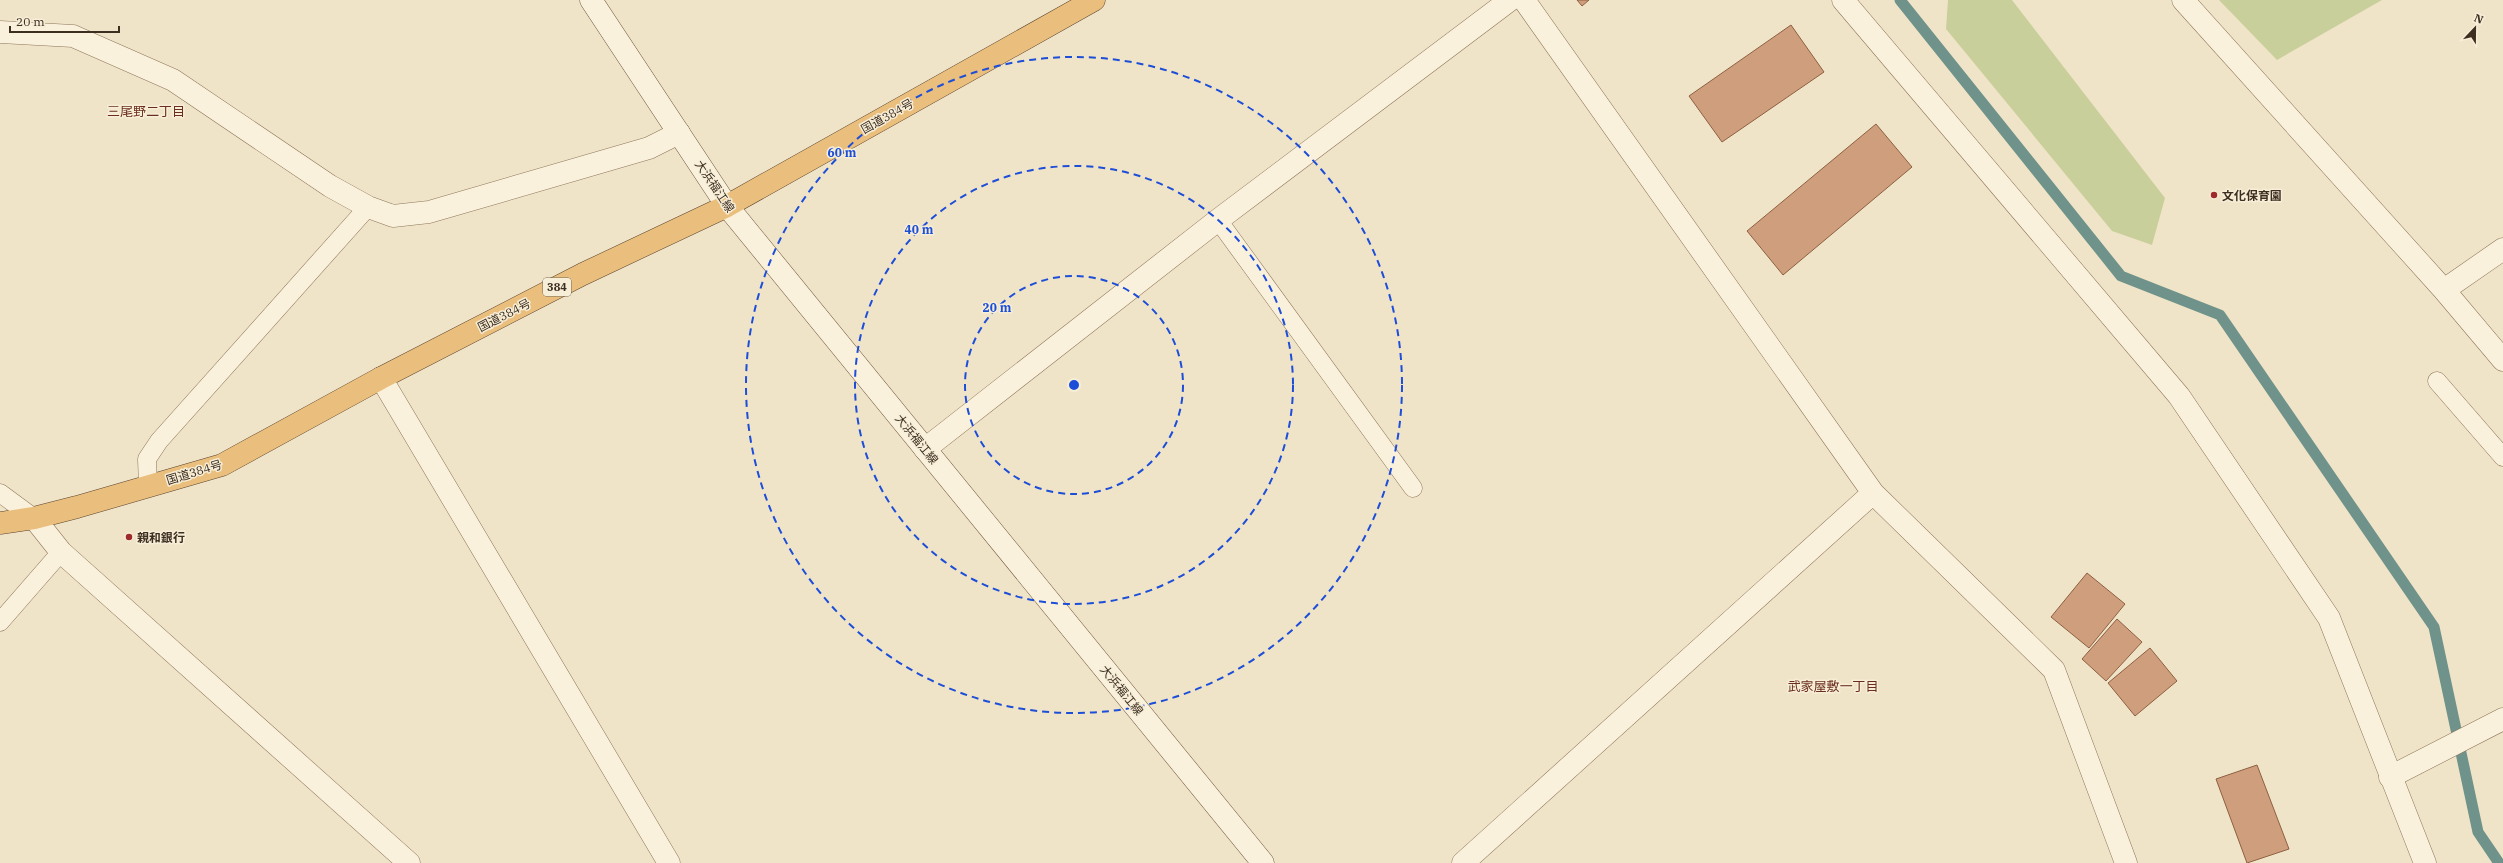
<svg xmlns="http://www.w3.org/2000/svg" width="2503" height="863" font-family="'IBM Plex Serif','Noto Sans JP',serif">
<rect width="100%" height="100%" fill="#f0e4c8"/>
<path fill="#c9cf9b" d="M1948,0h64l153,198 -13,47 -40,-14 -166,-202z
M2219,0h163l-105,60z"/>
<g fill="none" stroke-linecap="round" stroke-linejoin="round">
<path stroke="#6f938a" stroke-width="11" d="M1900,0l221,276 99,39 214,312 44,205 21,31"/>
</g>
<path fill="#cf9f7d" stroke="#8d5f41" d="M1577,0h12l-7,6z
M1791,25l33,47 -102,70 -33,-46z
M1876,124l36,43 -129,108 -36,-44z
M2087,573l38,31 -36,44 -38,-31z
M2117,619l25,23 -36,39 -24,-22z
M2150,648l27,33 -42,35 -27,-33z
M2257,765l32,84 -42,14 -31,-84z"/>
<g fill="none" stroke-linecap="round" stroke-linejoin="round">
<defs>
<path id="service" d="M1218,220l195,268
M2437,381l66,76
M148,486l-1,-27 12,-18 209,-234
M0,493l34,25
M0,622l61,-70"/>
<path id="minor" d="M1524,0l349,493 181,177 72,193
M2183,0l261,290 59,70
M0,32l73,4 100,44 157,106 38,21 25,9 36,-4 220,-64 30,-15
M2444,290l59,-41
M381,378l288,485
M925,449l293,-229 292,-220
M34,518l27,34 348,311
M2390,777l113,-58
M1463,863l410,-370"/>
<path id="tertiary" d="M1843,0l336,396 150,222 96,245"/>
<path id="secondary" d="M591,0l136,206 536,657"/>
<path id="trunk" d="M0,523l34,-5 43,-11 145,-42 159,-87 202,-104 144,-68 367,-206"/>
</defs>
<use href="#service" stroke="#8d765c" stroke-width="19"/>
<use href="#minor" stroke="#8d765c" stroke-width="23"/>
<use href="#tertiary" stroke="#8d765c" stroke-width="23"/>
<use href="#secondary" stroke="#6f573f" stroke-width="23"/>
<use href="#trunk" stroke="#5b4430" stroke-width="23"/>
<use href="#service" stroke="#faf1dc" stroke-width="18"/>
<use href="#minor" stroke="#faf1dc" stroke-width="22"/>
<use href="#tertiary" stroke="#faf1dc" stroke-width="22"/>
<use href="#secondary" stroke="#faf1dc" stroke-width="22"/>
<use href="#trunk" stroke="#eabe7c" stroke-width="22"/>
</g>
<g fill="none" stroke="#1d4ed8" stroke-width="2" stroke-dasharray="7 5">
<circle cx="1074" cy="385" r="109"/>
<circle cx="1074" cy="385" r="219"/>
<circle cx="1074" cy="385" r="328"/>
</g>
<g fill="#9e2a2b" stroke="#f7eed8" stroke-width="1.5">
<circle cx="2214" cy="195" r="4"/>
<circle cx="129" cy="537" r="4"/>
</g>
<g text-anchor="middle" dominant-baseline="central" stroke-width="3" stroke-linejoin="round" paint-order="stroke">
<rect fill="#f7eed8" stroke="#756857" stroke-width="1" x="543" y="278" width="28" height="18" rx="3"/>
<g font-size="11" font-weight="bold" fill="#3d2e20">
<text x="557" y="287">384</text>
</g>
<g font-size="12" fill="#3d2e20" stroke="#f7eed8">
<text transform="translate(887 116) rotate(-29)">国道384号</text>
<text transform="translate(715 186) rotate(56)">大浜福江線</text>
<text transform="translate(504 315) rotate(-27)">国道384号</text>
<text transform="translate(917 439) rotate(51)">大浜福江線</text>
<text transform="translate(194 472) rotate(-17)">国道384号</text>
<text transform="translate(1122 690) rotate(51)">大浜福江線</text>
</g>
<g font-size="12" font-weight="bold" fill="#3d2e20" stroke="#f7eed8" text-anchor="start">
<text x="2222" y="195">文化保育園</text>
<text x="137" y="537">親和銀行</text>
</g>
<g font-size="13" fill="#6b2e1e" stroke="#f7eed8">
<text x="146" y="111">三尾野二丁目</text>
<text x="1833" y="686">武家屋敷一丁目</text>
</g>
</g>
<circle cx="1074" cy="385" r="6" fill="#1d4ed8" stroke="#f7eed8" stroke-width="2"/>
<g font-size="12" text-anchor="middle" font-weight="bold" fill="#1d4ed8" stroke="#f7eed8" stroke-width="3" stroke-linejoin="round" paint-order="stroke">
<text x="842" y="157">60 m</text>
<text x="919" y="234">40 m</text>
<text x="997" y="312">20 m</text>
</g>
<g transform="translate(2475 28) rotate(22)" stroke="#f7eed8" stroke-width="3" paint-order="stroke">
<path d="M0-3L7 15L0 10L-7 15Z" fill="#3d2e20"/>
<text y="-6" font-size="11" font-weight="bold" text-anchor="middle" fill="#3d2e20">N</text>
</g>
<path d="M10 26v6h109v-6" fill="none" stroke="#3d2e20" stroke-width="2"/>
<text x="16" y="26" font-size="12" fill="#3d2e20" stroke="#f7eed8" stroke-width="3" paint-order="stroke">20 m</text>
</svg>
